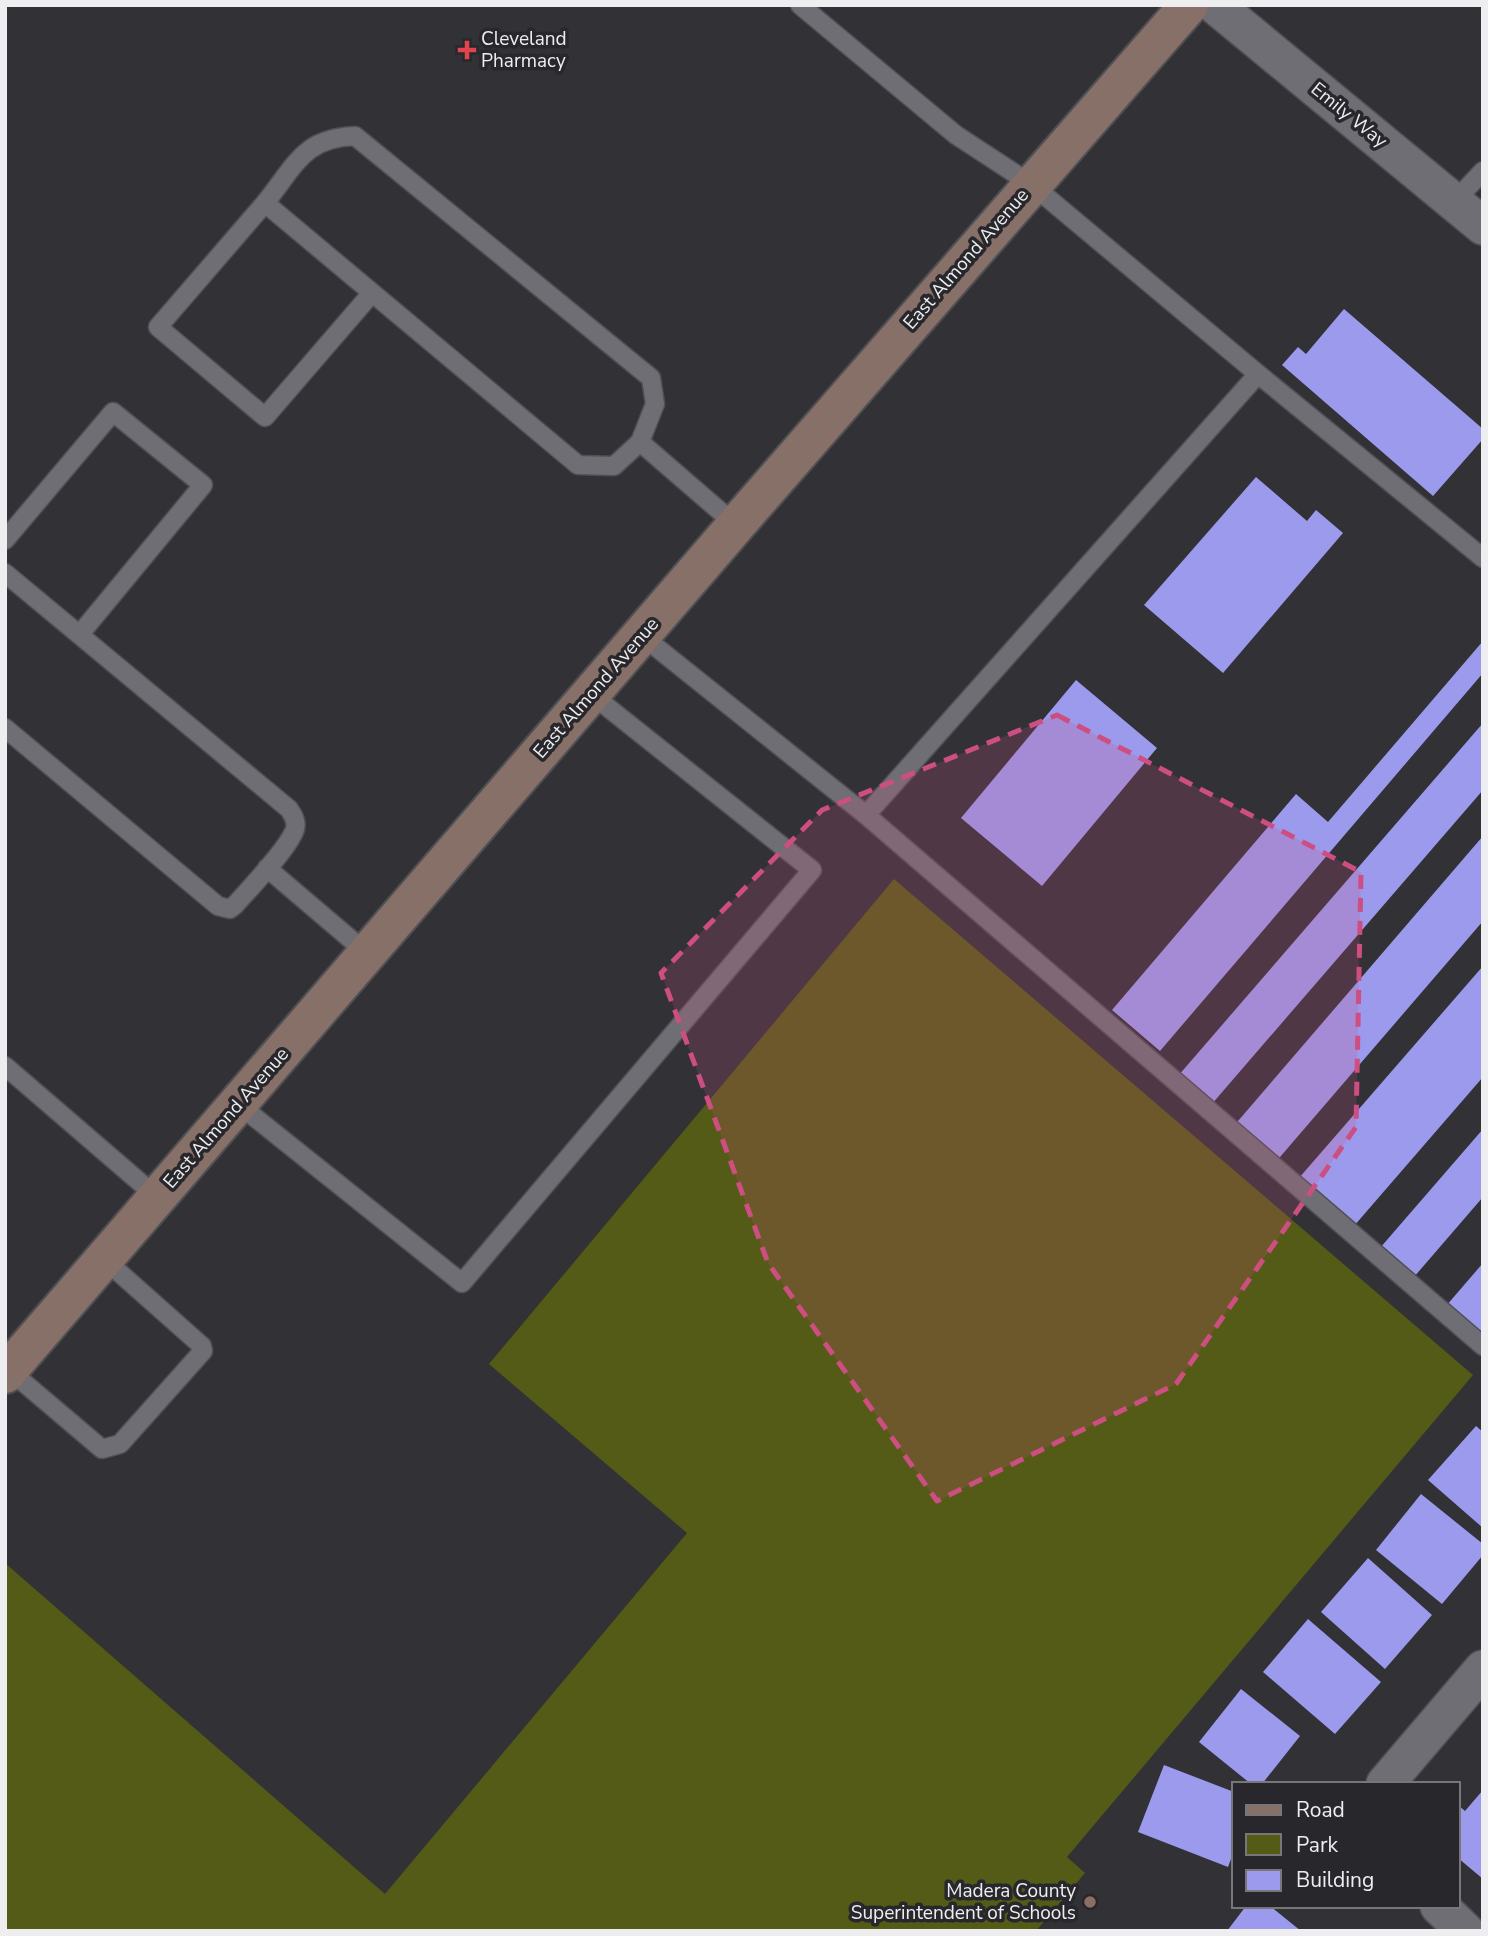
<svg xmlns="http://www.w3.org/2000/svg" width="1488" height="1936" font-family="'Nunito Sans',sans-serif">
<rect width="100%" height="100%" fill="#313136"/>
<path fill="#545b16" d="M894,879l579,496 -406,482 18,16 -49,58h-1031v-368l380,331 302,-361 -198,-169z"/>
<path fill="#9c9aec" d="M1344,309l139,120v10l-50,57 -151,-131 16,-18 8,7z
M1256,477l51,44 9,-11 27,23 -120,140 -79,-68z
M1483,641v32l-323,378 -48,-41 184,-216 32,28z
M1076,680l81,68 -115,138 -81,-68z
M1483,723v67l-272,315 -33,-29z
M1483,836v85l-209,243 -42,-36z
M1483,966v111l-129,149 -55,-48z
M1483,1129v68l-69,80 -34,-29z
M1483,1263v68l-4,3 -33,-28z
M1476,1426l7,6v96l-55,-48z
M1421,1494l62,50v11l-41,49 -66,-54z
M1368,1558l64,57 -47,54 -64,-57z
M1308,1619l73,63 -46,52 -72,-62z
M1241,1689l59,47 -38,48h-11l-52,-42z
M1164,1765l70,27v59l-6,16 -90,-35z
M1483,1790v89l-25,-21v-53l7,6z
M1246,1906h24l31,25h-74z"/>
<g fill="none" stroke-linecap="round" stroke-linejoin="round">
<defs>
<path id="service" d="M800,5l156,130 75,49 227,190 -392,441
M1454,202l29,-31
M265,203l-107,124 107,90 106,-123
M1258,374l225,184
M640,442l15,-38 -4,-26 -296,-242c-52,2 -59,29 -90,67l313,262 36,1 26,-24 96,83
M5,540l108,-128 90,73 -123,149
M5,573l284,236c4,6 8,12 6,20 -6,19 -46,60 -60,76l-5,4 -12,-3 -213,-178
M641,635l225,180 617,531
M267,868l101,86
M5,1066l152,131
M238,1104l224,179 350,-413 -221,-176
M9,1370l93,79 18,-5 83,-93 -1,-5 -98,-87"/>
<path id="minor" d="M1215,5l268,221
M1385,1784l98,-115
M1439,1906l26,25"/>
<path id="secondary" d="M5,1374l731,-849 453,-520"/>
</defs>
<use href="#service" stroke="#505054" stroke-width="21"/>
<use href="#minor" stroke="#505054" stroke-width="40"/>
<use href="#secondary" stroke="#505054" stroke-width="42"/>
<use href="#service" stroke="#6e6e74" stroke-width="18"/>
<use href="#minor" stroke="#6e6e74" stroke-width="37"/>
<use href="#secondary" stroke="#877067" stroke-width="38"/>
</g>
<path fill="#cd4e80" fill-opacity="0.2" stroke="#cd4e80" stroke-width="5" stroke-dasharray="14 9" stroke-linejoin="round" d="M1057,715l304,157 -5,255 -180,257 -239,117 -169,-238 -107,-290 161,-163z"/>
<path fill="#e0444e" stroke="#27272c" stroke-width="2.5" d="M463.5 39.5h7v7h7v7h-7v7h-7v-7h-7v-7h7z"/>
<circle fill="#8d6e63" stroke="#27272c" stroke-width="2.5" cx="1090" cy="1902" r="7"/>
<g text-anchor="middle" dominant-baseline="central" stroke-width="7" stroke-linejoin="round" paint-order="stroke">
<g font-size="19" fill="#eeeef1" stroke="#27272c" text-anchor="start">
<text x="481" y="39">Cleveland<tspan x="481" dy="22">Pharmacy</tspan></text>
<text x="1076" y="1891" text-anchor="end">Madera County<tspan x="1076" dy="22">Superintendent of Schools</tspan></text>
</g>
<g font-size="19" fill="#eeeef1" stroke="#27272c">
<text transform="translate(1349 115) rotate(39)">Emily Way</text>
<text transform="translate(966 259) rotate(-49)">East Almond Avenue</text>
<text transform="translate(596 688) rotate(-49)">East Almond Avenue</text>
<text transform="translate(226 1118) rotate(-49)">East Almond Avenue</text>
</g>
</g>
<rect width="1488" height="1936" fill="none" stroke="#eeeef1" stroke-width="14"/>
<rect x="1232" y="1782" width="228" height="126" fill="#27272c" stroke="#77777b" stroke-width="2"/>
<rect x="1246" y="1805" width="35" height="10" fill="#877067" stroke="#77777b" stroke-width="2"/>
<text x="1296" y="1817" font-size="21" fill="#eeeef1">Road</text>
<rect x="1246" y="1834" width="35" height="21" fill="#545b16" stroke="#77777b" stroke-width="2"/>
<text x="1296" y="1852" font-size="21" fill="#eeeef1">Park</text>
<rect x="1246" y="1870" width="35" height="21" fill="#9c9aec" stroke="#77777b" stroke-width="2"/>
<text x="1296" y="1887" font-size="21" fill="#eeeef1">Building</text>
</svg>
